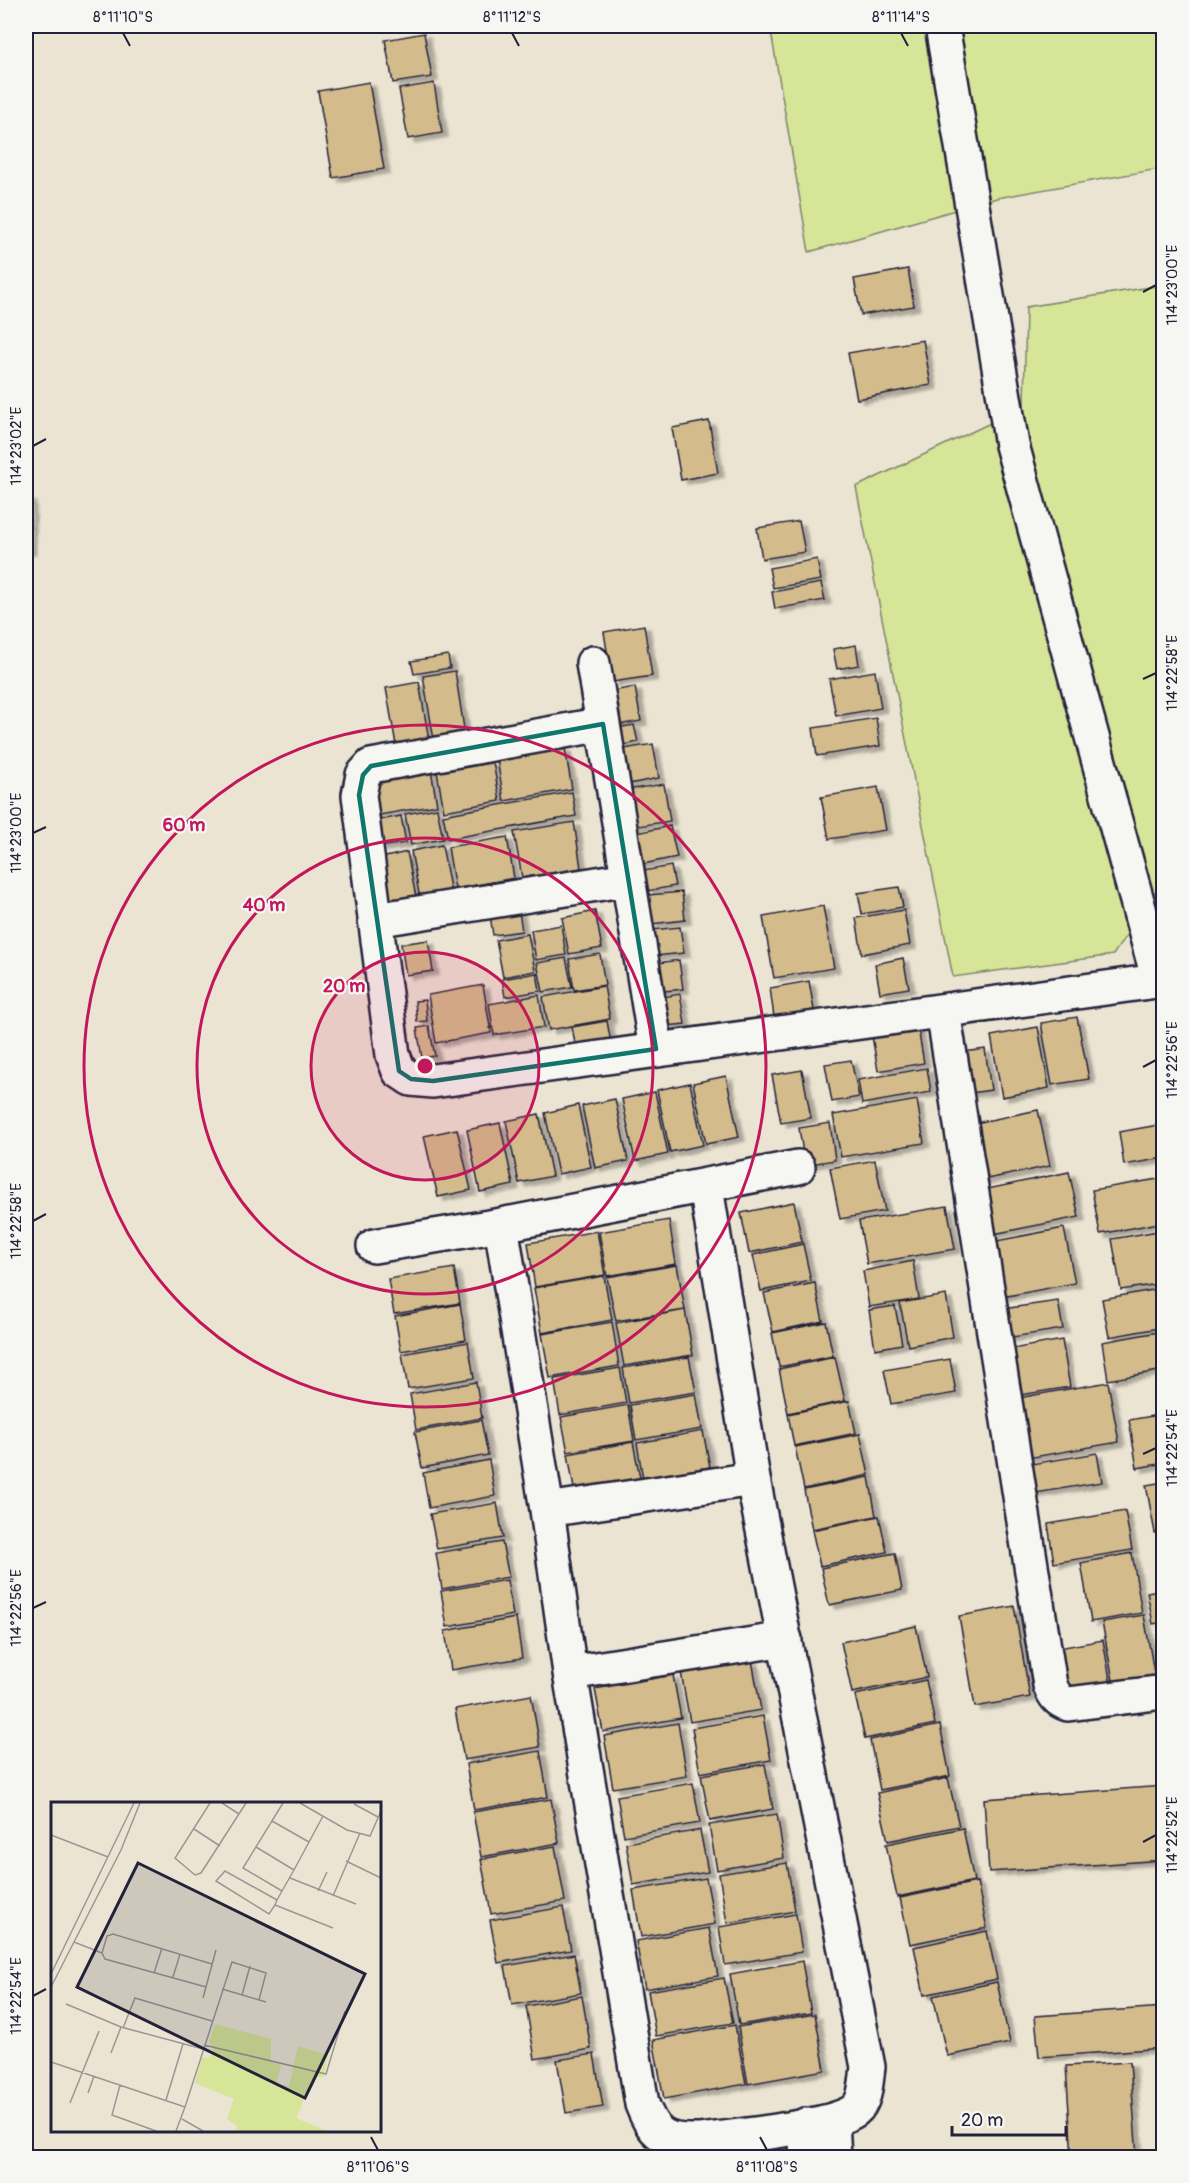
<svg xmlns="http://www.w3.org/2000/svg" width="1189" height="2183" font-family="Pangolin,sans-serif">
<defs>
<filter id="shadow"><feDropShadow dx="6" dy="4" stdDeviation="1.5" flood-color="#0004"/></filter>
</defs>
<rect width="100%" height="100%" fill="#ece4d3"/>
<filter id="ink" filterUnits="userSpaceOnUse"><feTurbulence type="fractalNoise" baseFrequency=".0167" numOctaves="2"/><feDisplacementMap in="SourceGraphic" scale="12" xChannelSelector="R" yChannelSelector="G"/><feConvolveMatrix kernelMatrix="1 2 1 2 8 2 1 2 1" color-interpolation-filters="sRGB"/></filter>
<g filter="url(#ink)">
<path fill="#d7e598" stroke="#7c846a" stroke-width="1.5" d="M770,26h393v161l-5,-18 -161,29 -188,54z
M1163,285v600h-3l-47,70 -160,22 -97,-490 168,-80 2,-100z"/>
<path fill="#d4bb8b" stroke="#22223b" stroke-width="1.5" filter="url(#shadow)" d="M424,33l8,44 -39,6 -8,-43z
M369,82l15,87 -51,9 -15,-87z
M434,83l8,50 -34,6 -9,-50z
M908,269l6,37 -53,9 -7,-36z
M923,340l8,45 -74,14 -9,-46z
M709,421l9,52 -37,7 -9,-52z
M26,498h4v53h-4z
M799,521l6,31 -43,7 -5,-31z
M817,559l4,21 -48,8 -4,-20z
M821,583l4,17 -50,9 -3,-17z
M644,625l8,51 -40,6 -8,-50z
M856,645l3,20 -22,4 -4,-20z
M448,655l2,13 -36,6 -3,-13z
M455,671l10,64 -31,5 -11,-64z
M875,671l6,37 -45,8 -7,-37z
M419,682l10,58 -33,5 -10,-57z
M635,687l6,34 -29,5 -6,-34z
M876,718l4,28 -63,10 -4,-28z
M634,725l4,17 -23,5 -4,-18z
M653,744l6,34 -35,7 -6,-35z
M565,748l7,41 -68,12 -7,-42z
M493,762l7,39 -56,10 -7,-39z
M430,764l7,41 -63,11 -7,-40z
M664,784l6,37 -38,6 -7,-37z
M878,787l8,43 -57,9 -8,-42z
M572,792l4,24 -128,23 -5,-24z
M437,808l6,31 -32,6 -6,-31z
M401,816l5,27 -26,4 -5,-26z
M574,822l7,46 -59,10 -8,-46z
M670,826l7,31 -39,8 -6,-31z
M507,837l7,41 -59,11 -7,-42z
M442,845l10,54 -31,5 -10,-53z
M407,852l10,50 -26,6 -10,-50z
M671,866l4,20 -28,5 -4,-20z
M899,887l4,20 -41,7 -4,-21z
M682,892l3,28 -34,4 -3,-29z
M823,906l11,62 -60,10 -11,-61z
M904,910l6,35 -48,9 -6,-36z
M519,911l3,20 -29,4 -3,-20z
M595,911l7,37 -33,6 -7,-36z
M1159,918h5v37l-2,1z
M561,925l5,30 -30,5 -5,-30z
M680,927l4,26 -29,3 -3,-26z
M528,934l7,37 -32,6 -7,-37z
M428,940l5,31 -27,4 -5,-31z
M600,954l5,31 -31,5 -5,-31z
M566,958l6,29 -29,5 -6,-29z
M903,958l6,30 -29,5 -5,-29z
M679,960l4,29 -28,3 -4,-28z
M537,973l3,18 -35,6 -3,-18z
M809,981l5,29 -40,7 -4,-29z
M483,985l8,48 -55,10 -8,-48z
M604,986l6,33 -61,11 -6,-33z
M680,994l5,30 -18,2 -4,-29z
M539,995l5,32 -50,8 -5,-31z
M425,1000l2,21 -10,1 -2,-21z
M1077,1017l12,62 -37,6 -11,-62z
M607,1021l4,22 -35,6 -4,-22z
M429,1026l6,30 -13,2 -5,-30z
M1038,1027l11,61 -47,9 -11,-61z
M918,1028l6,35 -46,8 -6,-35z
M985,1049l6,41 -27,4 -7,-41z
M851,1060l8,37 -27,5 -7,-38z
M927,1068l4,24 -69,12 -4,-24z
M802,1070l9,48 -30,5 -9,-48z
M726,1076l13,61 -33,7 -13,-61z
M690,1083l13,62 -33,7 -13,-62z
M655,1092l13,62 -33,7 -13,-62z
M615,1099l13,62 -33,7 -13,-62z
M917,1100l7,43 -83,14 -8,-42z
M578,1105l13,62 -33,7 -13,-61z
M1038,1110l12,56 -68,14 -11,-56z
M539,1114l13,62 -33,7 -13,-62z
M500,1123l13,62 -33,7 -13,-62z
M830,1123l5,37 -30,5 -6,-37z
M1164,1124v34l-40,7 -5,-33z
M457,1129l14,61 -33,7 -14,-61z
M875,1160l10,51 -45,8 -10,-51z
M1069,1172l10,45 -96,19 -10,-44z
M1164,1178v44l-64,12 -8,-44z
M794,1202l8,40 -53,11 -8,-40z
M947,1206l8,43 -88,15 -8,-43z
M669,1220l7,44 -69,12 -8,-44z
M1064,1228l11,55 -78,15 -11,-55z
M1164,1230v53l-43,7 -9,-51z
M597,1231l8,44 -70,12 -7,-44z
M803,1244l8,37 -50,10 -8,-36z
M913,1261l6,38 -50,8 -6,-36z
M677,1265l8,45 -69,11 -9,-44z
M454,1268l6,35 -66,11 -6,-35z
M604,1276l8,44 -70,13 -8,-45z
M815,1283l8,38 -50,11 -9,-39z
M1164,1288v39l-55,10 -7,-38z
M946,1295l7,42 -45,9 -8,-43z
M1058,1301l5,28 -63,10 -4,-29z
M460,1304l6,36 -65,11 -6,-35z
M895,1306l7,38 -27,5 -6,-39z
M685,1310l8,45 -69,11 -8,-43z
M612,1322l7,44 -69,12 -8,-44z
M826,1322l7,34 -54,11 -7,-34z
M1164,1331v39l-56,10 -6,-38z
M1062,1340l8,47 -56,9 -8,-46z
M468,1342l6,36 -66,11 -6,-35z
M689,1357l7,35 -67,11 -6,-35z
M835,1357l10,44 -57,12 -9,-44z
M950,1359l6,34 -65,11 -7,-34z
M620,1368l6,35 -66,12 -6,-36z
M476,1382l6,36 -66,12 -6,-36z
M1108,1382l11,60 -91,16 -10,-60z
M696,1394l6,35 -66,11 -6,-35z
M849,1401l7,32 -62,13 -6,-32z
M628,1405l6,36 -66,11 -7,-35z
M1164,1414v49l-27,5 -8,-48z
M481,1420l7,35 -66,13 -7,-36z
M703,1431l7,36 -67,12 -6,-36z
M860,1434l9,41 -65,14 -9,-42z
M633,1442l7,36 -66,11 -6,-35z
M1097,1453l5,29 -72,12 -5,-29z
M489,1460l6,36 -66,12 -6,-35z
M869,1477l7,39 -64,13 -8,-39z
M1164,1482v50l-9,1 -9,-48z
M497,1503l6,35 -66,11 -7,-35z
M1125,1511l7,39 -78,13 -6,-39z
M879,1516l8,36 -67,14 -8,-36z
M502,1542l7,35 -67,12 -6,-36z
M895,1553l7,37 -73,15 -8,-37z
M1132,1553l10,60 -51,9 -10,-59z
M507,1580l6,35 -66,12 -6,-36z
M1164,1589v33l-11,2 -6,-32z
M1014,1606l16,91 -55,10 -16,-91z
M1144,1615l12,69 -41,7 -13,-69z
M516,1618l6,40 -71,12 -6,-39z
M916,1626l11,51 -75,16 -11,-51z
M1103,1640l8,45 -56,10 -8,-45z
M752,1660l9,50 -71,12 -9,-50z
M673,1675l8,43 -78,14 -8,-43z
M926,1680l9,44 -70,15 -10,-44z
M531,1695l9,52 -76,13 -9,-51z
M763,1716l8,44 -71,13 -8,-45z
M678,1723l9,53 -74,12 -9,-52z
M940,1725l10,51 -70,14 -10,-50z
M540,1751l8,46 -74,13 -8,-46z
M765,1764l8,45 -63,12 -9,-46z
M948,1778l11,48 -71,15 -11,-48z
M693,1783l7,40 -76,13 -7,-40z
M1164,1786v74l-175,12 -5,-73z
M551,1799l8,44 -78,14 -8,-45z
M777,1814l7,44 -67,12 -8,-45z
M963,1828l11,53 -77,16 -11,-53z
M700,1830l8,42 -75,13 -7,-42z
M555,1846l10,55 -74,13 -10,-55z
M787,1863l8,48 -68,12 -8,-49z
M706,1878l9,46 -74,13 -8,-47z
M977,1882l10,46 -77,16 -10,-46z
M563,1907l8,43 -73,13 -8,-43z
M796,1914l6,38 -77,13 -6,-38z
M709,1928l9,48 -73,13 -9,-48z
M987,1931l10,48 -73,16 -10,-48z
M574,1954l7,39 -69,12 -7,-39z
M802,1961l9,52 -72,12 -9,-51z
M724,1978l9,45 -77,13 -8,-45z
M997,1982l13,61 -63,13 -14,-60z
M582,1996l9,53 -56,10 -9,-53z
M1164,2007v41l-125,9 -4,-41z
M815,2014l10,56 -77,14 -10,-57z
M735,2025l11,59 -82,15 -11,-59z
M594,2054l9,53 -37,6 -9,-53z
M1130,2062l7,96h-65l-6,-92z"/>
<g fill="none" stroke-linecap="round" stroke-linejoin="round">
<defs>
<path id="street" d="M942,26l70,419 147,536
M593,663l63,386
M603,724l-232,42 -8,9 -4,20 34,260 6,16 12,8 22,2 731,-101
M375,920l253,-41
M943,1011l107,674c4,10 8,16 18,19l96,-12
M501,1225l46,285 23,163 72,431c12,31 22,38 56,37 31,-4 136,-14 157,-31 11,-9 11,-29 13,-43l-115,-588 -47,-292
M374,1246l127,-21 297,-58
M547,1510l206,-31
M570,1673l215,-34
M832,2121l2,37
M805,2125l2,33"/>
</defs>
<use href="#street" stroke="#22223b" stroke-width="38"/>
<use href="#street" stroke="#f6f6f2" stroke-width="33"/>
</g>
</g>
<path fill="none" stroke="#0f766e" stroke-width="4.5" stroke-linejoin="round" d="M603,724l53,325 -223,32 -22,-2 -12,-8 -40,-276 4,-20 8,-9z"/>
<path fill="none" stroke="#22223b" stroke-width="2" d="M123,33l7,13M512,33l7,13M901,33l7,13M1143,292l13,-7M33,446l13,-7M1143,679l13,-6M33,833l13,-6M1143,1067l13,-7M33,1221l13,-7M1143,1454l13,-6M33,1608l13,-6M1143,1842l13,-7M33,1996l13,-7M371,2137l7,13M760,2137l7,13"/>
<circle cx="425" cy="1066" r="114" fill="#c2185b" fill-opacity=".12"/>
<g fill="none" stroke="#c2185b" stroke-width="3">
<circle cx="425" cy="1066" r="114"/>
<circle cx="425" cy="1066" r="228"/>
<circle cx="425" cy="1066" r="341"/>
</g>
<g transform="translate(51 1802)">
<rect width="330" height="330" fill="#ece4d3"/>
<path d="M164,222l56,15v21l10,5 -5,19 13,2 9,-40 30,9 -4,22h-10l-18,41 31,13h-91l1,-5 -10,-7 7,-20 -39,-16 7,-26 6,1 6,-8 -5,-8z" fill="#d7e598"/>
<path fill="none" stroke="#9b9696" stroke-width="1.5" d="M159,1l-35,55 20,17 6,-2 45,-70M171,1l17,11M249,1l47,27 23,6 11,-25M303,2l24,13M221,19l37,21M143,27l26,17M0,33l57,22M205,45l38,23M295,59l35,17M239,76l66,26M231,89l-39,-23 40,-65M267,89l9,-19M282,94l27,-63M226,98l-52,-29 -9,10 53,33 6,-9 2,-5 5,-9 12,-21 29,-54M224,103l58,23M23,140l28,11M103,171l8,-25M0,172l83,-171M122,175l7,-23M0,185l70,-137 19,-47M155,185l-101,-28 -3,-6 5,-17 6,-2 99,30M171,187l44,13M191,193l8,-29M152,196l13,-48M15,202l55,23 82,22M72,226l12,-30 77,23M153,243l122,29 19,-63M60,251l10,-26M0,260l134,45 -9,24M69,283l-8,30 44,16M37,291l6,-17M115,298l17,-56M19,301l29,-72M134,305l47,-145 34,11 -7,27M131,317l21,12"/>
<path fill="#22223b" fill-opacity="0.15" stroke="#22223b" stroke-width="3" d="M87,61l227,111 -60,124 -228,-111z"/>
<rect width="330" height="330" fill="none" stroke="#22223b" stroke-width="3"/>
</g>
<circle cx="425" cy="1066" r="9" fill="#c2185b" stroke="#f6f6f2" stroke-width="3"/>
<g font-size="18" text-anchor="middle" font-weight="bold" fill="#c2185b" stroke="#f6f6f2" stroke-width="4.5" stroke-linejoin="round" paint-order="stroke">
<text x="184" y="831">60 m</text>
<text x="264" y="911">40 m</text>
<text x="344" y="992">20 m</text>
</g>
<rect width="1189" height="2183" fill="none" stroke="#f6f6f2" stroke-width="66"/>
<path d="M952 2126v9h114v-9" fill="none" stroke="#22223b" stroke-width="3"/>
<text x="961" y="2126" font-size="18" fill="#22223b" stroke="#f6f6f2" stroke-width="4.5" paint-order="stroke">20 m</text>
<rect x="33" y="33" width="1123" height="2117" fill="none" stroke="#22223b" stroke-width="2"/>
<g font-size="15" text-anchor="middle" fill="#22223b">
<text x="123" y="22">8°11'10"S</text>
<text x="512" y="22">8°11'12"S</text>
<text x="901" y="22">8°11'14"S</text>
<text transform="translate(1172 285) rotate(-90)" y="5">114°23'00"E</text>
<text transform="translate(16 446) rotate(-90)" y="5">114°23'02"E</text>
<text transform="translate(1172 673) rotate(-90)" y="5">114°22'58"E</text>
<text transform="translate(16 833) rotate(-90)" y="5">114°23'00"E</text>
<text transform="translate(1172 1060) rotate(-90)" y="5">114°22'56"E</text>
<text transform="translate(16 1221) rotate(-90)" y="5">114°22'58"E</text>
<text transform="translate(1172 1448) rotate(-90)" y="5">114°22'54"E</text>
<text transform="translate(16 1608) rotate(-90)" y="5">114°22'56"E</text>
<text transform="translate(1172 1835) rotate(-90)" y="5">114°22'52"E</text>
<text transform="translate(16 1996) rotate(-90)" y="5">114°22'54"E</text>
<text x="378" y="2172">8°11'06"S</text>
<text x="767" y="2172">8°11'08"S</text>
</g>
</svg>
